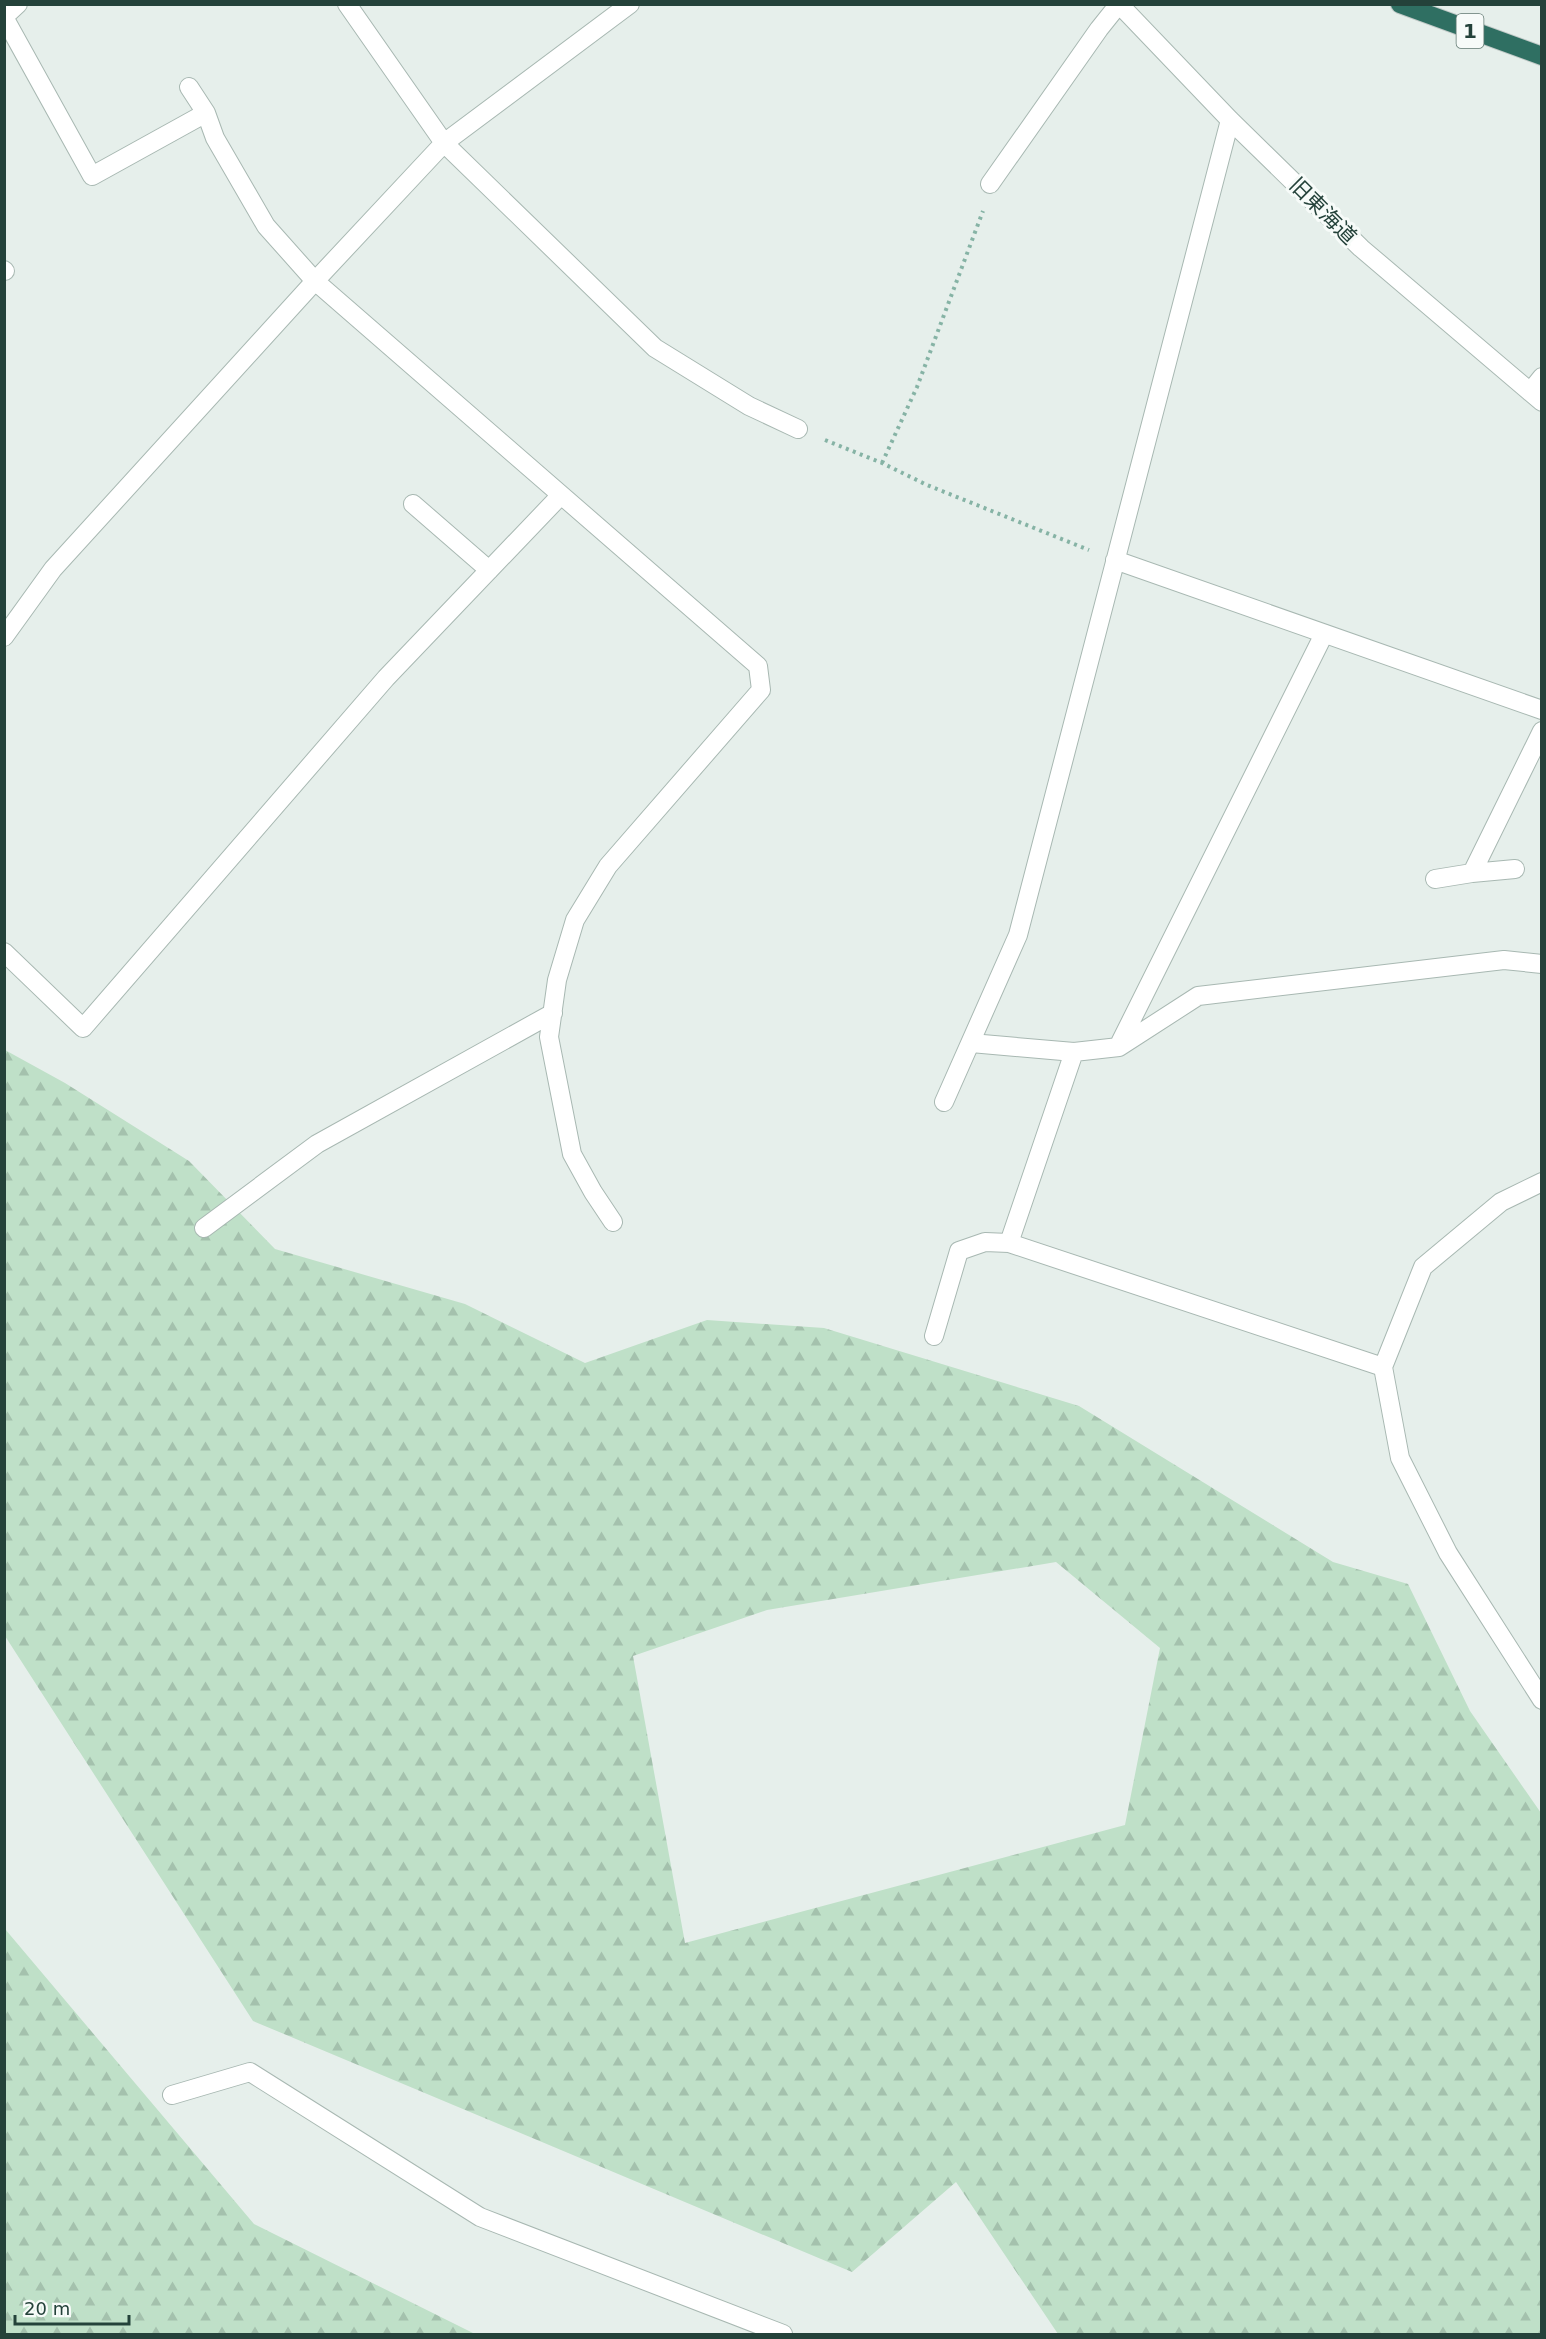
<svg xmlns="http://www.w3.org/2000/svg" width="1546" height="2339" font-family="'DejaVu Sans','Noto Sans JP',sans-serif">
<defs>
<pattern id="forest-firs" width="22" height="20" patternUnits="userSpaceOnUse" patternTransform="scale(1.5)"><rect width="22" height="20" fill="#bfe0c8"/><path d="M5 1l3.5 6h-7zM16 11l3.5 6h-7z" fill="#a4c1ad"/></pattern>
</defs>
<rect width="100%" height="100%" fill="#e6efeb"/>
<path fill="url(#forest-firs)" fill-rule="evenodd" d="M5,1050l60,33 124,78 86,88 190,55 120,59 122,-43 117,8 255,78 254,156 75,22 62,127 71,102v521h-483l-102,-152 -104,90 -599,-251 -248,-385zM1056,1562l104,86 -35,177 -440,118 -52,-287 134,-46z
M5,1929l249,295 221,110h-470z"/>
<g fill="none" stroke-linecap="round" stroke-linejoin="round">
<defs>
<path id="lane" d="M4,270l1,1
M413,504l76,66
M1472,873l70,-142
M1435,879l37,-6 43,-4
M971,1043l103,9
M1119,1045l205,-411
M1009,1243l65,-191 45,-5 79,-51 306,-36 38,4
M934,1336l25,-85 26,-9 24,1 374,124"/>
<path id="street" d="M630,4l-186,139 211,205 94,58 49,23
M1119,4l111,116 131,128 181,154
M4,17l88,159 114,-63
M4,17l14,-13
M189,87l17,26 9,25 51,88 49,55 443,385 3,24 -153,176 -33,54 -18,60 -8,57 23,117 21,38 20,30
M990,184l109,-155 20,-25
M1530,392l12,-15
M1115,560l427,150
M4,637l49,-68 262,-288 129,-138 -97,-139
M4,952l79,76 303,-350 175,-183
M944,1102l74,-167 212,-815
M1542,1182l-41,20 -78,65 -40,100 17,91 48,95 94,147
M204,1228l113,-84 236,-131
M172,2095l78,-23 230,145 303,117"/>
<path id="highway" d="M1400,4l142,52"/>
</defs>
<use href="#lane" stroke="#a8b8b2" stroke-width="20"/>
<use href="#street" stroke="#a8b8b2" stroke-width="20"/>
<use href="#highway" stroke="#c2cac8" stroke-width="20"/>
<path stroke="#86b3a5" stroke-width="4" stroke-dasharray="3 4.5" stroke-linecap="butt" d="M825,440l57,23 45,22 162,65
M882,463l35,-76 66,-176"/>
<use href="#lane" stroke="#fff" stroke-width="18"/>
<use href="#street" stroke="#fff" stroke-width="18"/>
<use href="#highway" stroke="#2f6f62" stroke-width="18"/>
</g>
<g text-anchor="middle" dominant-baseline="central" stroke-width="6" stroke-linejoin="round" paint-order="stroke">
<rect fill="#f7fbf9" stroke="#637a73" stroke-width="1.5" x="1456.5" y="14" width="27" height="34" rx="4.5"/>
<g font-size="20" font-weight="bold" fill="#24423a">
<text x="1470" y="31">1</text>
</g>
<g font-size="21" fill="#24423a" stroke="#f7fbf9">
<text transform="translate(1323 211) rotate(45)">旧東海道</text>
</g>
</g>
<rect width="1546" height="2339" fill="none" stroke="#24423a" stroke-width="12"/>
<path d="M15 2315v9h114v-9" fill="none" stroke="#24423a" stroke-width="3"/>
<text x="24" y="2315" font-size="18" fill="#24423a" stroke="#f7fbf9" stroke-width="4.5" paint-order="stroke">20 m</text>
</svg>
